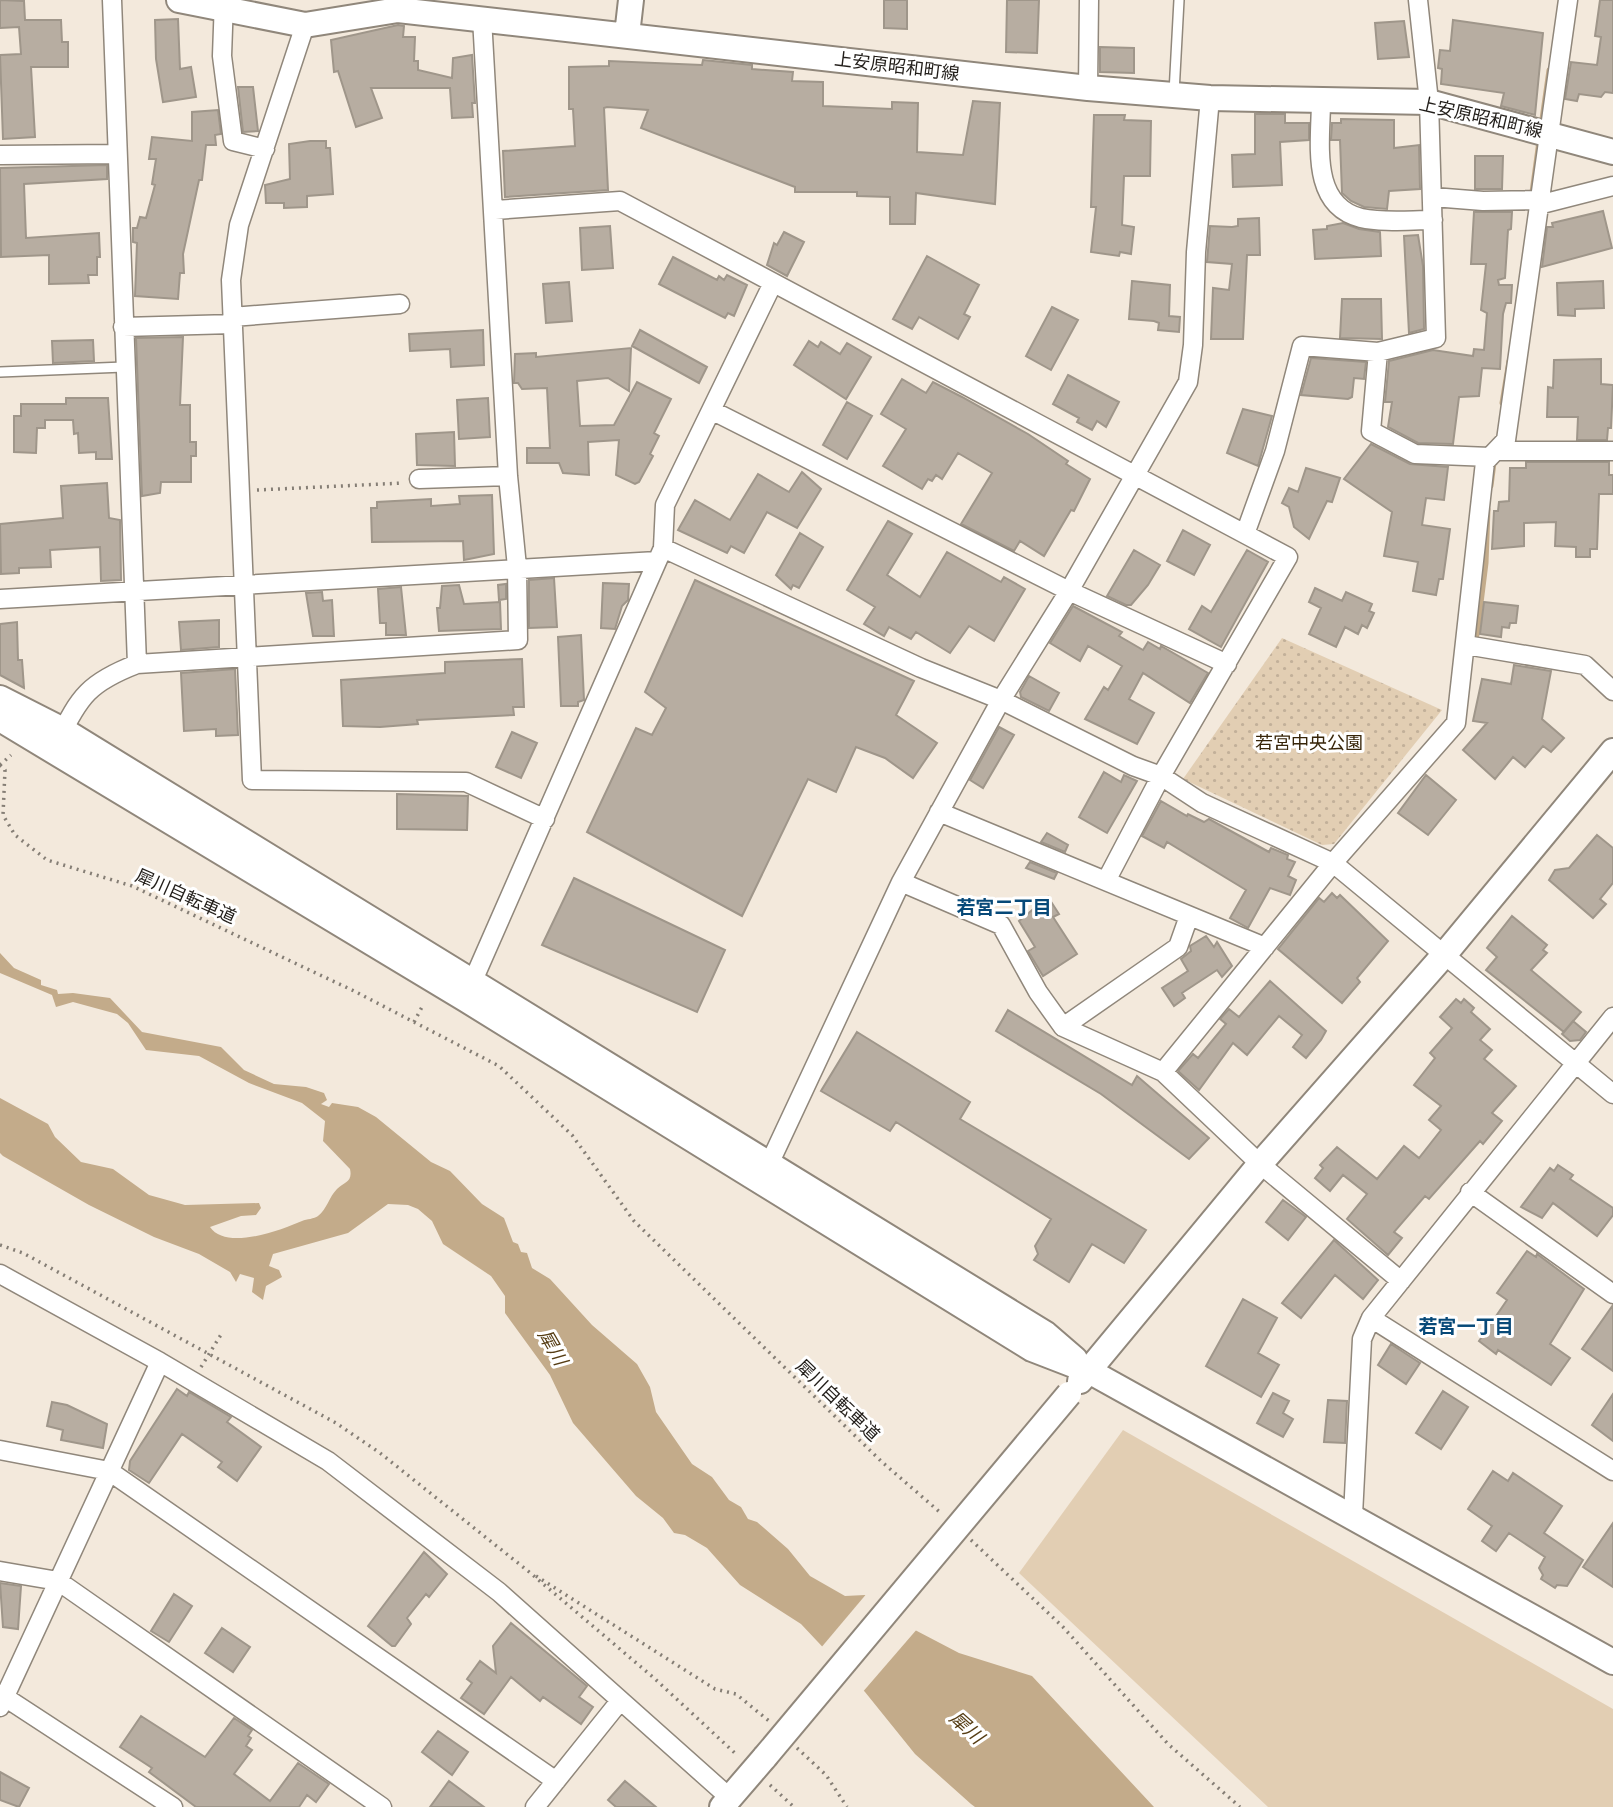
<svg xmlns="http://www.w3.org/2000/svg" width="1613" height="1807" font-family="'Asap Condensed','Noto Sans JP',sans-serif">
<defs>
<pattern id="park-dots" width="8" height="8" patternUnits="userSpaceOnUse" patternTransform="scale(1.75)"><rect width="8" height="8" fill="#e2ceb3"/><path d="M2 2h.1M6 6h.1" fill="none" stroke="#c2b099" stroke-width="1.8" stroke-linecap="round"/></pattern>
</defs>
<rect width="100%" height="100%" fill="#f3e9dc"/>
<path fill="#e2ceb3" d="M1123,1430l490,279v98h-345l-249,-234z"/>
<path fill="url(#park-dots)" d="M1282,638l160,72 -108,134 -12,1 -139,-66z"/>
<path fill="#c3ab8a" d="M0,953l14,15 27,12v5l16,5 1,4 15,-1 37,5 32,34 79,15 23,23 30,14 32,3 18,6 3,7 -6,4 8,3 3,-4 26,4 18,10 55,45 19,9 32,33 22,14 9,24 5,2 3,8 6,1 5,15 18,11 42,46 45,39 13,23 6,25 36,52 20,13 17,23 12,7 7,12 9,3 31,27 22,27 35,20 20,-1 50,35 44,23 73,23 122,131h-179l-4,-3 -56,-50 -50,-62 -64,-68 -61,-39 -33,-37 -22,-13 -11,-2 -11,-15 -27,-22 -63,-73 -23,-48 -45,-62v-17l-14,-20 -48,-32 -11,-23 -14,-12 -10,-4 -20,-1 -40,29 -75,21 -4,12 10,4 3,7 -16,9 -3,14 -11,-8 2,-14 -14,-4 -4,8 -6,-10 -31,-18 -45,-17 -65,-32 -86,-49 -3,-3v-55l48,26 7,13 26,25 32,7 36,26 36,10 74,-2 2,5 -5,7 -15,1 -31,11c16,24 71,3 92,-6 5,-2 12,-2 16,-5 9,-7 11,-19 19,-27 7,-7 16,-7 13,-20l-27,-28 2,-20 -23,-18 -53,-20 -50,-27 -53,-6 -18,-27 -11,-9 -44,-12 -17,5 -4,-12 -52,-22z"/>
<path fill="#f3e9dc" d="M868,1592l50,36 -57,66 -41,-45z"/>
<g fill="none" stroke-linecap="round" stroke-linejoin="round">
<path stroke="#c3ab8a" stroke-width="5" d="M1542,119l7,-49
M1532,192l7,-51
M1502,403l7,-42
M1491,486l3,-23
M1477,635l9,-72 2,-54"/>
</g>
<path fill="#b7ada1" stroke="#9f968a" stroke-width="2" d="M0,0l24,1 1,19h36l1,22h6v25h-37l4,70 -32,2 -3,-84 21,-1 -2,-27 -19,1z
M884,0h23v29l-23,-1z
M1007,0h32l-2,53 -31,-1z
M1600,0h13v93l-8,-1 -4,5 -22,-3 -2,7 -12,-2 6,-37 26,3 4,-28 -6,-1z
M178,19l2,50 11,-2 5,30 -33,5 -7,-43 -1,-39z
M1453,20l90,13 -8,82 -34,-9 3,-13 -63,-9 1,-15 -4,-1 2,-18 10,1z
M1404,21l5,36 -31,2 -3,-36z
M398,25l6,1 -1,11h12l-1,24h4v9l34,8 1,-20 19,-3 3,48h-3l1,14 -21,1 -2,-30h-79l11,30 -26,9 -18,-56 -4,1 -3,-32z
M1100,47l34,1v25l-34,-1z
M703,60l49,5v4l41,3 -1,9 31,1v24l69,3v-7l26,1 -1,49 46,3 10,-54 27,2 -5,101 -79,-11 -1,31h-25v-27l-33,-1v-4h-62v-5l-154,-59 7,-18 -41,-3 -3,1 4,82 -103,7 -2,-46 72,-5 -2,-37h-4v-42l40,-1v-5l93,4z
M238,87h15l5,44 -15,1z
M218,110l3,24 -6,1 1,10h-10l-4,35h-3l-16,74 1,19h-4l-2,26 -43,-3 2,-53 -4,-1v-14h4l3,-11 6,1 9,-33 -3,-1 4,-25h-7l3,-22 40,4v-29z
M1255,114h30v9h24v17l-29,2 2,43 -49,2 -1,-32 23,-1z
M1094,115h31l-1,5 27,1 -1,55h-26l-2,49 12,2 -3,27 -11,-2 -1,4 -28,-4 5,-45h-5z
M1341,119l53,1v28l25,-3 1,44 -31,2 -2,18 -23,-2 -13,-6 -9,-8 -2,-53h-9l1,-17h9z
M310,141h16v7h4l3,46 -26,2v11l-23,1v-5h-18l-1,-18 25,-6 -1,-35z
M1475,156h28l-1,33h-27z
M107,165v14l-83,5 2,54 73,-5 1,24h-3v18h-9l1,8 -40,1v-29l-48,2 -1,-89z
M1603,211l9,37 -70,19 5,-40h6l-1,-4z
M1474,212h38l-1,17 -3,1 -3,48 -7,2 1,5h13l-1,18h-5l-3,11 -3,55 -18,-1 -3,28 -20,1 -6,47 -35,-1 -30,-16 4,-25h-7l4,-41 44,-11 40,6 1,-7 10,1 3,-37 -6,-3 5,-46h-15z
M1259,218l1,37h-13l-4,84h-32l2,-51 16,2 3,-26 -25,-2 3,-36 22,1 6,-1v-7z
M1343,223l16,6 21,3 1,24 -66,3 -2,-29 14,-1v-3z
M610,226l3,42 -31,2 -2,-42z
M784,232l20,10 -17,34 -20,-11 7,-22 3,2z
M1418,235l5,31 1,63 -15,4 -5,-97z
M927,256l52,29 -15,29 6,3 -12,22 -39,-22 -7,12 -19,-10z
M673,257l44,23 2,-4 5,4 3,-5 20,10 -13,31 -6,-3 -3,5 -66,-34z
M1132,281l38,4 -1,31 11,1 -1,15 -21,-2 1,-7 -5,-2 -25,-2z
M1603,281l1,27 -29,1v7l-17,-1 -1,-32z
M569,282l3,39 -26,2 -3,-39z
M1342,299h39l1,40 -42,-1z
M1052,307l26,13 -27,50 -25,-14z
M483,330l1,35 -33,2 -1,-18 -40,2 -1,-17z
M640,330l67,37 -8,16 -67,-37z
M183,337l-3,68h10v37h6v14h-5v26h-30l-1,11 -18,3 -6,-158z
M93,340l1,21 -41,2 -1,-22z
M809,341l9,6 3,-5 19,12 7,-11 24,14 -25,42 -52,-34z
M631,348l-2,43 -21,-13 -31,3 3,45 34,-1 23,-43 34,17 -17,34 5,3 -9,18 3,2 -14,26 -4,2 -19,-9 3,-35 -31,2 1,33 -26,-2 -4,-10h-32v-15h23l-3,-60 -25,1 -4,-6h-4l1,-29 21,-1v4z
M1311,358l55,4 -2,17 -10,-1 -2,19 -4,2 -47,-4z
M1601,359v25l12,1 -2,43h-3l-1,12h-30l1,-23h-31l1,-30 5,1 1,-28z
M1068,375l51,27 -13,25 -9,-6 -5,9 -15,-8 2,-4 -26,-14z
M902,379l24,14 7,-11 29,15 66,37 40,27 -2,3 24,15 -16,32 -3,-1 -27,46 -24,-15 -6,10 -53,-27 31,-51 -34,-20 -16,26 -6,-4 -4,6 -4,-2 -6,10 -39,-23 23,-37 -25,-15z
M66,398h42l4,61h-16v-7l-17,1 -1,-20 -4,1 -1,-14h-28v8h-8l-1,25 -22,-1v-36h7v-12h45z
M488,398l2,39 -31,2 -2,-39z
M847,402l25,14 -25,43 -24,-14z
M1243,409l29,7 -14,50 -31,-13z
M454,432l1,34 -38,-1 -1,-31z
M1371,444l39,20 38,3 -4,33 -18,-2 -4,27 28,4 -7,50h-4l-3,16 -23,-4 5,-29 -34,-6 8,-44 -48,-33z
M1526,462h83v13h4v19h-14l-2,55h-7v8h-14v-10l-21,-1 1,-24 -32,1v23l-32,3 2,-38h4l1,-9 10,-1 1,-33h16z
M1306,468l34,10 -8,24 -5,-1 -18,38 -15,-12 -5,-20 -7,-4 7,-15 9,4z
M802,472l19,17 -24,39 -30,-16 -23,41 -13,-7 -4,7 -49,-23 17,-30 35,20 28,-46 31,18z
M107,483l2,35 11,2 1,60 -20,1 -1,-34 -50,3 1,17 -32,1v5l-18,1 -1,-50 63,-6 -2,-32z
M492,495l2,59 -30,6 -1,-19 -91,1 -1,-34h6v-6l54,-3v7l29,-2 -1,-8z
M888,521l24,13 -25,41 33,22 27,-45 54,30 3,-5 21,12 -31,52 -25,-15 -19,27 -34,-21 -5,7 -22,-12 -5,9 -20,-12 11,-17 -28,-17z
M1183,530l27,15 -16,30 -27,-14z
M800,533l23,14 -24,41 -6,-3 -2,4 -15,-14z
M1134,550l26,15 -12,20 -17,20h-5l-19,-9z
M1247,550l21,12 -47,85 -32,-18 13,-23 9,6z
M554,578l3,49 -28,1v-48z
M695,580l219,101 -18,34 41,28 -24,35 -28,-20 -29,-11 -20,45 -28,-13 -66,137 -155,-84 49,-104 16,7 14,-27 -21,-16z
M603,583l26,1 -1,16 -6,6 -7,23 -14,-1z
M506,584v15l-7,1 -1,-15z
M459,585l5,19 36,-2 1,27 -62,2 -2,-23h3l2,-22z
M401,587l5,48h-20v-12h-6l-2,-34z
M1315,588l27,13 4,-9 26,12 -3,7 5,2 -7,15 -5,-3 -4,9 -13,-7 -9,20 -27,-13 12,-26 -12,-6z
M322,592l1,9 9,-1 2,36h-21l-7,-43z
M1484,602l34,4 -2,17h-6l-1,5 -7,-1 -1,10 -21,-3z
M1073,606l49,26 -3,4 24,14 5,-8 12,7 1,-3 47,27 -18,30 -47,-30 -14,26 25,14 -17,31 -52,-25 19,-32 4,3 14,-24 -34,-20 -8,15 -30,-18z
M219,620v27l-38,3 -2,-28z
M17,622l1,38h4l2,28 -24,-13v-51z
M581,635l3,65 -6,2v4h-17l-3,-69z
M522,659l2,48h-11l1,8 -97,5 1,4 -38,3 -37,-1 -2,-46 104,-7v-11z
M1514,665l37,6 -9,48 22,19 -13,14 -8,-6 -18,21 -12,-10 -18,22 -32,-29 24,-27 -14,-2 9,-42 29,5z
M235,669l3,66 -22,1v-7l-32,2 -3,-58z
M1029,676l30,17 -10,18 -28,-14 -1,-5z
M999,727l15,8 -31,53 -13,-8z
M512,732l25,11 -16,35 -25,-11z
M1104,772l17,10 3,-7 13,6 -30,52 -28,-16z
M1426,775l30,25 -28,35 -30,-22z
M397,794l71,2 -1,34 -70,-1z
M1161,801l26,15 1,-2 16,8 5,-3 60,33 2,-4 17,7 -1,4 8,3 -7,14 8,4 -6,15 -20,-7 -22,40 -18,-10 16,-28 -79,-48 -3,6 -22,-12z
M1047,833l21,12 -3,7 -24,-10z
M1597,835l16,13v35l-13,16 6,5 -13,14 -44,-38 6,-10 14,-2z
M1030,862l27,11 -3,6 -28,-11z
M574,878l151,72 -28,62 -155,-67z
M1332,893l5,5 3,-3 48,46 -31,37 3,4 -18,21 -64,-54 41,-51 5,4z
M1048,897l11,17 -6,3 24,37 -34,22 -15,-25 7,-4 -16,-26z
M1512,916l35,29 -4,5 4,3 -16,17 50,42 -17,20 -78,-62 11,-13 -10,-9z
M1206,936l8,11 3,-5 15,24 -10,11 -5,-7 -35,23 3,5 -11,8 -12,-18 26,-17 -7,-12 10,-8 -1,-5z
M1270,981l56,50 -5,9 -15,18 -13,-11 9,-12 -23,-19 -32,39 -14,-12 -34,47 -21,-19 15,-17 5,4 28,-34 -6,-5 9,-10 10,8z
M1456,999l5,4 3,-4 10,9 -3,4 19,17 -10,11 12,10 -8,9 32,27 -24,27 10,8 -19,23 -3,-3 -51,58 -4,-3 -31,36 8,6 -14,17 -41,-36 20,-25 -24,-19 -13,16 -15,-13 8,-10 -3,-3 17,-18 40,32 27,-33 15,12 22,-28 -12,-10 12,-14 -27,-21 21,-27 -5,-5 22,-25 -12,-11z
M1008,1010l124,75 5,-9 72,62 -20,21 -88,-65 -105,-63z
M1573,1021l13,11 -6,8 -10,1 -8,-7z
M857,1032l113,70 -10,17 186,111 -22,33 -32,-19 -23,38 -35,-22 4,-6 -3,-8 16,-27 -155,-97 -6,9 -69,-40z
M1558,1165l15,10 -3,4 43,29v7l-16,21 -44,-33 -11,15 -21,-11 29,-39 4,3z
M1283,1200l23,17 -18,23 -22,-18z
M1334,1240l44,40 -15,19 -28,-24 -34,43 -19,-15z
M1527,1251l9,6 1,-3 47,35 -34,55 20,14 -19,27 -53,-35 -2,4 -17,-13 28,-41 -10,-7z
M1243,1299l34,19 -19,35 21,12 -18,32 -55,-31z
M1613,1305v66l-31,-22z
M1391,1344l29,19 -14,21 -28,-19z
M177,1389l10,7 2,-4 42,25 -4,5 34,25 -24,34 -19,-14 4,-5 -40,-28 -33,49 -20,-13 1,-9z
M1443,1391l25,16 -27,42 -25,-16z
M1273,1393l16,8 -6,12 10,6 -10,18 -26,-14z
M1613,1394v47l-21,-16z
M1328,1400l19,1 -2,42 -21,-1z
M52,1402l15,3 40,19 -4,24 -42,-8 2,-10 -16,-4z
M1493,1471l15,10 5,-8 49,33 -18,27 39,27 -16,26 -10,-1 -2,3 -14,-9 2,-4 -4,-7 6,-11 -36,-24 -13,18 -14,-10 10,-15 -24,-17z
M1613,1523v64l-30,-20z
M424,1552l23,22 -18,23 -3,-3 -19,24 4,6 -16,22h-3l-24,-20z
M0,1583l21,3 -3,43 -15,-2z
M174,1594l18,12 -23,36 -18,-11z
M511,1623l76,63 -8,11 14,10 -12,17 -38,-27 -3,4 -29,-24 -27,37 -23,-16 11,-15 -5,-4 13,-18 16,12 -3,-27z
M222,1628l28,19 -17,25 -28,-19z
M141,1716l64,41 29,-39 18,12 -4,6 3,2 -5,8 6,4 -18,24 36,27 28,-38 31,21 -13,18 -9,-7 -8,12h-103l-47,-35 3,-4 -32,-21z
M438,1731l30,21 -16,23 -30,-23z
M0,1772l29,16 -10,19 -19,-7z
M449,1781l35,26h-54z
M625,1781l31,26h-40l-8,-7z"/>
<g fill="none" stroke-linecap="round" stroke-linejoin="round">
<defs>
<path id="lane" d="M1174,93l5,-93
M0,372l124,-5"/>
<path id="street" d="M224,0l-2,56 11,85 32,8
M1568,0l-62,440 -21,22 -29,261 -123,140 280,231
M305,25l-66,200 -8,55 21,500 214,2 79,37
M1088,88l1,-88
M1321,100c0,41 -12,105 40,118 22,5 49,2 72,2
M0,155l117,-1
M1433,197l50,4 55,-1
M1538,205l75,-19
M495,210l125,-9 668,356 -127,219 -55,105
M232,317l168,-13
M123,327l110,-3
M1378,352l-7,79 44,23 75,3
M713,411l356,180 158,73
M1496,451h117
M419,479l89,-3
M1245,534l30,-83 27,-105 76,6 58,-14 -7,-236 -11,-102
M663,548l258,120 80,32 132,66 28,10 41,27 131,60 -170,209
M0,599l657,-38
M1466,645l119,20 28,26
M137,664l381,-24 -1,-73 -9,-91 -26,-458
M58,741c21,-45 32,-59 79,-77l-25,-664
M939,812l326,135
M901,882l100,43 37,67 25,35 100,45 97,92 141,117
M468,992l195,-444 2,-43 107,-220
M1063,1027l115,-80 11,-31
M764,1175l137,-293 100,-182 68,-109 119,-209 5,-37 3,-93 14,-154
M1470,1192l143,102
M0,1274l160,88 168,99 171,131 231,206
M1371,1318l242,-301
M0,1450l109,21 447,310
M1353,1515l9,-176 9,-21 242,153
M0,1571l58,10 324,226
M0,1694l173,113
M0,1707l160,-345
M535,1807l85,-106"/>
<path id="secondary" d="M179,0l126,25 93,-15 690,78 122,10 219,4 184,50
M627,35l4,-35
M0,698l63,32 983,604 29,25
M0,719l465,280 567,350 57,22 524,291
M1080,1381l180,-217 184,-209 169,-204
M722,1807l43,-50"/>
</defs>
<use href="#lane" stroke="#90877b" stroke-width="12"/>
<use href="#street" stroke="#90877b" stroke-width="21"/>
<use href="#secondary" stroke="#90877b" stroke-width="28"/>
<path stroke="#857e75" stroke-width="3.5" stroke-dasharray="2 5" stroke-linecap="butt" d="M257,490l146,-7
M0,765l5,5 -2,45 12,20 32,25 85,26 222,105 145,75 73,69 62,86 248,241 60,52
M0,765l11,-10
M414,1022l8,-15
M0,1245l23,8 313,170 44,30 148,118 126,107 84,78
M201,1367l21,-34
M971,1540l92,87 105,117 72,63
M536,1576l179,113 21,5 33,27
M797,1748l29,27 21,32
M770,1785l24,22"/>
<use href="#lane" stroke="#fff" stroke-width="9"/>
<use href="#street" stroke="#fff" stroke-width="18"/>
<use href="#secondary" stroke="#fff" stroke-width="24"/>
<defs>
<path id="secondary-bridge" d="M765,1757l304,-363"/>
</defs>
<use href="#secondary-bridge" stroke="#90877b" stroke-width="28" stroke-linecap="butt"/>
<use href="#secondary-bridge" stroke="#fff" stroke-width="24"/>
</g>
<g text-anchor="middle" dominant-baseline="central" stroke-width="6" stroke-linejoin="round" paint-order="stroke">
<g font-size="18" fill="#211d19" stroke="#fff">
<text transform="translate(897 66) rotate(7)">上安原昭和町線</text>
<text transform="translate(1481 117) rotate(13)">上安原昭和町線</text>
<text transform="translate(186 896) rotate(24)">犀川自転車道</text>
<text transform="translate(838 1400) rotate(44)">犀川自転車道</text>
</g>
<g font-size="18" fill="#372509" stroke="#fff">
<text x="1309" y="742">若宮中央公園</text>
</g>
<g font-size="19" font-weight="bold" fill="#074978" stroke="#fff">
<text x="1004" y="907">若宮二丁目</text>
<text x="1466" y="1326">若宮一丁目</text>
</g>
<g font-size="19" font-style="italic" fill="#563d14" stroke="#fff">
<text transform="translate(553 1347) rotate(60)">犀川</text>
<text transform="translate(967 1727) rotate(42)">犀川</text>
</g>
</g>
</svg>
